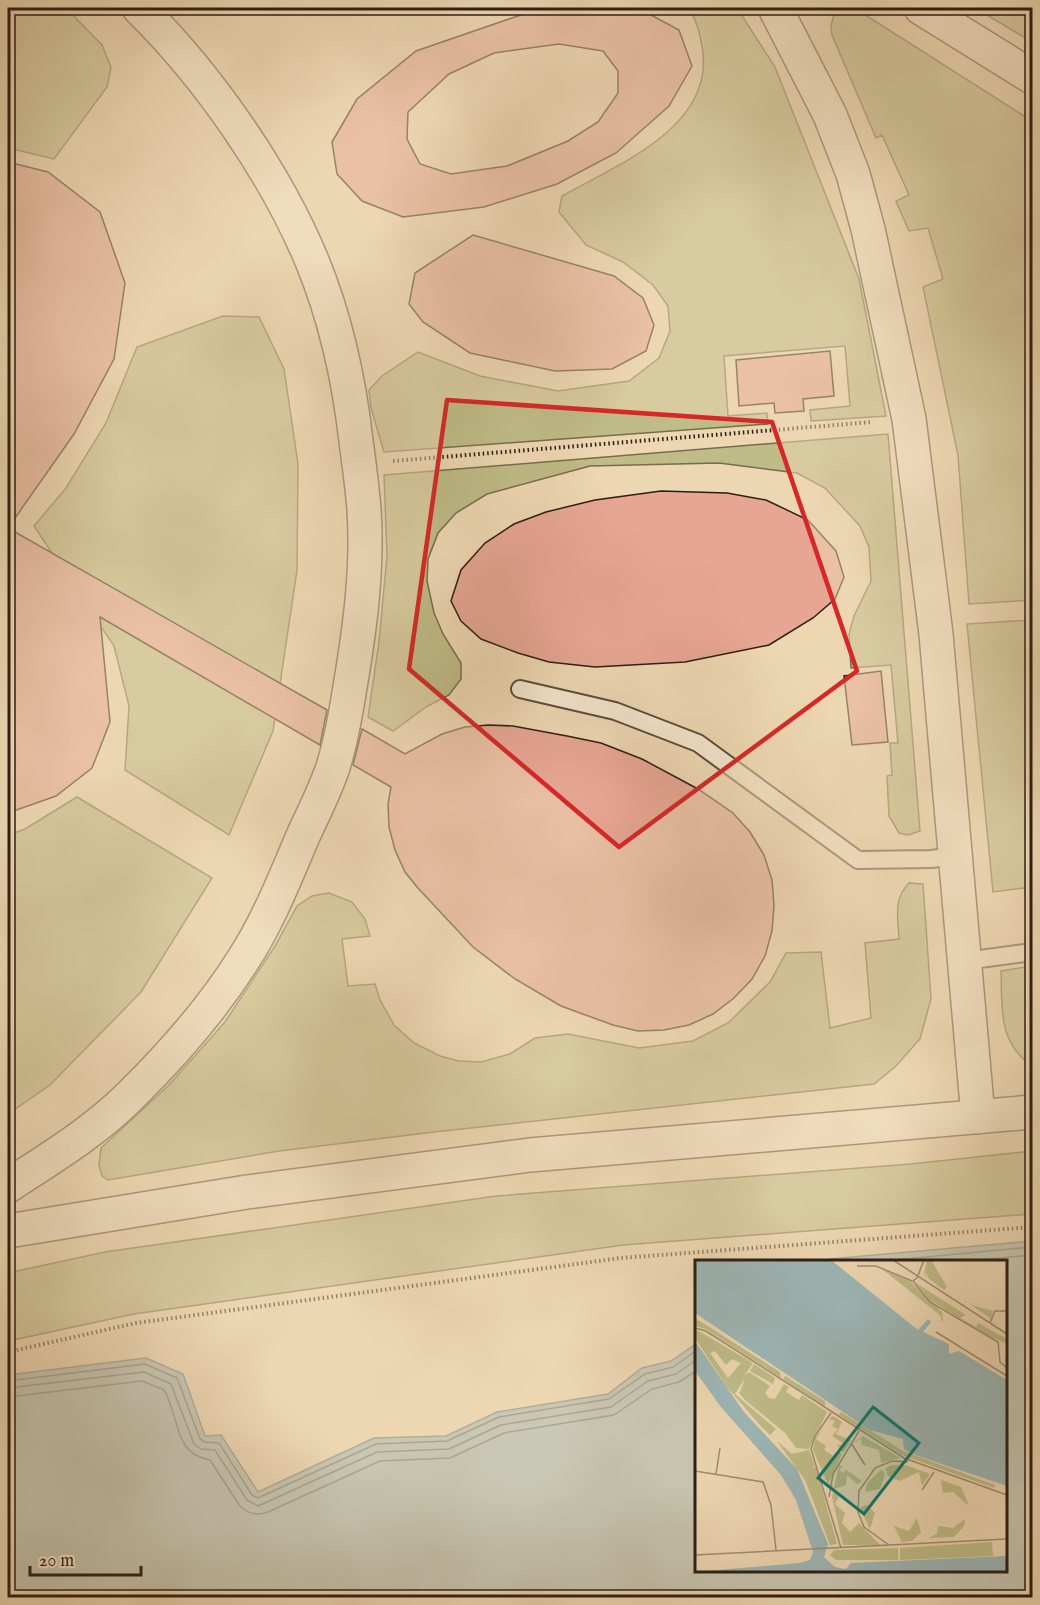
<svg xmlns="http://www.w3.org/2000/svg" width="1040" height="1605" font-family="'IM FELL English',serif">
<rect width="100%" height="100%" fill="#edd7b2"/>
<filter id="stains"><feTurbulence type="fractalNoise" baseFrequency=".00333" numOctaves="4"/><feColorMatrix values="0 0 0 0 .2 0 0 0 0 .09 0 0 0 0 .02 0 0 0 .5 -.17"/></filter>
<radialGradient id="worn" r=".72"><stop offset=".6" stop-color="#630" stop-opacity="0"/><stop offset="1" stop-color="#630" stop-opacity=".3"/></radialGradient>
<path fill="#bfbc87" stroke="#766d4e" stroke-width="1.5" d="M8,8h58l36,37 9,22 -4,20 -53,72 -46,-11z
M688,8h49l38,59 84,212 27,137 -75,5 -1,-11 40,-4 -5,-60 -121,10 4,60 39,-3 1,11 -384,28 -13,-44 -2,-18 13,-14 36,-24 62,24 78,15 71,-10 30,-23 11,-27 -2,-25 -15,-21 -30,-23 -37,-17 -27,-33 3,-16c57,-32 155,-70 140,-150 -3,-15 -5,-26 -14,-38z
M847,8l20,8 165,105v355l-6,1 6,123 -63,4 -11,-149 -35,-168 20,-8 -15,-51 -19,3 -13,-30 13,-6 -27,-60 -6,3 -44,-103 -1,-10 3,-10z
M975,8h57v34z
M223,316l36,1 25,52 14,95 -1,106 -24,161 -44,104 -104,-65 4,-64 -15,-60 -80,-120 32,-38 40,-65 31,-76z
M888,434l32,397 -12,4 -9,-2 -10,-17 -2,-40 5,-1 -2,-32h8l-7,-78 -40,3 -2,-34 5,-18 17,-35 -2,-34 -9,-21 -35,-38 -28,-15 -78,-10 -129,3 -103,28 -31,19 -18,20 -10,26 -1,22 7,32 9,21 18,29v16l-12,16 -23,12 -33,24 -25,-14 11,-75 8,-86 -3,-81z
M1031,620l1,267 -39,5 -26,-268z
M77,797l135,81 -71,114 -91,93 -42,29v-279l17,-6z
M909,883l14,1 8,115 -11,40 -24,27 -22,18 -440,48 -155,19 -171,29 -6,-4 -3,-11 2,-17 67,-62 57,-64 50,-76 22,-40 15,-10 17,-3 23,9 13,17 5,17 -28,3 6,47 27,-2 5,16 14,25 20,18 26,13 19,5 22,1 29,-8 25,-16 33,-4 71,14 54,-7 35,-18 42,-41 16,-29 35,-1 9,76 41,-10 -6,-75 34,-4c-1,-22 -6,-40 10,-56z
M1032,966v100c-34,-23 -30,-59 -31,-95z
M1032,1151v63l-409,31 -489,69 -126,27v-68l97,-21 391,-56 415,-32z"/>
<path fill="#9db7b7" stroke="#707a76" stroke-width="1.5" d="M1032,1241v356h-1024v-222l138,-17 37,16 22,62 16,-1 37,57 116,-54 72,-2 51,-24 111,-18 34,-26 29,-7 25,-17v226h310v-308l-180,-1 4,-2z"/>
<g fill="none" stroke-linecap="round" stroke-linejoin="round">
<path stroke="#646a66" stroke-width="1.5" d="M873,1262l159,-15
M958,1262l74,-7
M8,1381l137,-17 32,14 23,61 5,3 14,1 33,52 6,3 118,-54 71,-3 52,-24 110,-18 36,-25 28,-7 23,-16
M8,1388l136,-16 27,12 23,60 7,5 14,1 32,50 11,6 119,-54 72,-3 52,-24 110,-18 37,-26 28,-7 20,-14
M8,1397l134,-16 22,9c16,27 9,64 46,70l30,46c8,8 17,10 28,6l112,-51 70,-3 54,-25 110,-18 38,-26 27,-7 17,-11"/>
</g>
<path fill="#e7a694" stroke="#2c1e15" stroke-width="1.5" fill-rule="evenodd" d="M541,8l99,1 39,21 13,36 -23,40 -53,47 -59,31 -73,23 -81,10 -41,-16 -25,-27 -5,-32 25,-43 59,-48zM559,44l44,7 15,20v22l-20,29 -30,19 -61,25 -56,8 -31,-10 -13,-25 1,-27 41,-38 45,-21z
M8,162l40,10 52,40 25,71 -11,76 -40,75 -66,94 319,182 -7,35 -220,-128 10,105 -18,46 -36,28 -48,17z
M473,235l141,41 29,22 11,27 -8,26 -34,18 -57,2 -85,-18 -47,-31 -14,-18 6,-31z
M830,351l4,45 -31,3 1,12 -29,2 -1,-10 -35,3 -3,-46z
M661,491l66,2 39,7 42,20 28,31 8,26 -9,22 -22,19 -44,27 -84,17 -90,5 -46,-5 -31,-9 -37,-14 -20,-18 -10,-20 10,-31 24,-27 29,-19 32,-12 49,-12z
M881,671l7,71 -36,3 -8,-69z
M489,725l24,1 54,10 34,7 41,16 56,30 35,24 17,19 14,23 8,25 2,25 -2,26 -7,25 -13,23 -18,19 -21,16 -24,11 -25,5 -26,1 -25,-6 -52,-19 -46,-27 -42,-32 -56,-60 -12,-15 -10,-22 -6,-23 -1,-23 3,-17 -38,-22 9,-36 43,25 37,-20 23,-7z"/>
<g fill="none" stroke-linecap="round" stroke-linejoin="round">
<defs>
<path id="lane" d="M520,689l95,22 83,32 160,117 73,-1 24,-3
M965,961l67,-9"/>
<path id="street" d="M775,8l55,107 23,59 15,55 41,190 27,215 42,483
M921,8l111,69
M8,1186c41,-27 86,-54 121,-89 42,-41 83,-88 114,-137 25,-38 42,-82 60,-124 10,-22 22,-45 30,-69 8,-26 13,-54 17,-80 10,-59 18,-119 14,-178 -2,-23 -5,-46 -8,-68 -7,-62 -20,-122 -44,-180 -37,-89 -104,-185 -173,-253
M8,1231l239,-39 283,-37 502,-43"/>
</defs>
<use href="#lane" stroke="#5c4c3c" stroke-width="20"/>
<use href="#street" stroke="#5c4c3c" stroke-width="36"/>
<path stroke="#2c1e15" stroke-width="4" stroke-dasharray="1.5 3" stroke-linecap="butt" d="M393,461l480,-39
M8,1352l128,-29 485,-65 411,-31"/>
<use href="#lane" stroke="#f3e5cd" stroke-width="16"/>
<use href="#street" stroke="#f3e5cd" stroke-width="33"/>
</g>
<path d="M0 0H1040V1605H0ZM447,400l325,22 85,249 -238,176 -210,-178z" fill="#edd7b2" fill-opacity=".55" fill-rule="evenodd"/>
<path fill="none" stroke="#d62828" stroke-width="4.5" stroke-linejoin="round" d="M447,400l325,22 85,249 -238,176 -210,-178z"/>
<g transform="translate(695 1260)">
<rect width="312" height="312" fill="#edd7b2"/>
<path d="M232,0h4l16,27 -3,3 -15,-11 -4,-7 1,8 -2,-6zM187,9l29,13 31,30 1,8 -2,2v-6zM221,23l50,32 -6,3 16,9 2,-4 29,16v5l-22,-10 -55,-34zM254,29l23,16 21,6 -2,8zM0,58l85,54 1,6 -75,-49 -11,-3zM0,69l58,34 -9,13 5,-4 21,14 -5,7 4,5 6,1 9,-15 5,3 -3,5 13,8 3,-5 25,17 -18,37 -13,-1 -11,-15 -40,-33 -6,-7 3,-6 3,-9 -10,16 41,35 -6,6 -11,-11 -32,-37 -32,-49zM20,91l11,14 6,-6 9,4 -13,15 -18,-25zM59,104l21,14 -2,6 -23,-13zM90,116l40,25v6l-42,-28zM146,152l62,39 92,34 -1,3 -92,-33 -63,-40zM138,156l9,6 -6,12 15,6 -8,13 -6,-8 7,-1 -12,-8 6,-7 -6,-3 3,-5 -6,-2zM129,168l-8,11 10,7 -2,4 11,7 4,-5 3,2 -14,30 -15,-34 2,-12zM168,176l37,22 -19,5 -2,-13 -17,-5 -1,-6 -8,4zM82,181l15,13 17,-4 6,16 -5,2 6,-1 21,77 -7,1 -25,-65zM144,205l4,2 -4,3 5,3 1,-4 17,12 -5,3 -10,-9 -1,10 -12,4 5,8 -4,7 10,9 -3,10 8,9 9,-9 21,22h-37l-11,-48zM197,205h14l24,9 -8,12 -3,-14 -20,9 -11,-5 -3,-8zM187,209l3,6 -5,14 -15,3 2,-9zM246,220l20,7 8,19 -16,-14 -10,1zM172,245l8,8 -5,16 -9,-18v-4zM222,258l4,14 -9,9 -10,1 -8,-16 15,5zM270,259l-1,7 -10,11 -26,1 9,-4 1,-8 15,2zM297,282l1,14 -93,4v-12zM203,288v12h-62l-6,-5 4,-5z" fill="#bfbc87" fill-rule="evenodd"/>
<path d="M0,0h136l87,70 10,-11 3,3 -8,10 26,12v10l10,-3 48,29v106l-92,-31 -11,-6 -1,-10 -33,-9 -175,-117zM0,81l49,71 53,57 31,75 -4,13 11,10 11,2 5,-6 156,-7v16h-312l104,-9 11,-3 3,-8 -17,-52 -15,-25 -60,-68 -26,-36z" fill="#9db7b7"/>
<path fill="none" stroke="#a08d73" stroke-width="1.5" d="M198,0l114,74M162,6h19l36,15M222,18l-4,3 17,21 68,40 2,20 7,6M222,18l7,-18M295,63l5,-12h12M0,68l11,3 198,127 103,37M241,72l71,44M136,153l-16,23 -4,13 30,99M156,183l14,22M0,211l68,11 8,23 5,45M21,214l4,-26M227,230l12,-18M134,237l4,-23 26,-43M194,285l-25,-18 -6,-15 1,-21 16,-23 17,-7 16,1M0,295l312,-16"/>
<path fill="#0f766e" fill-opacity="0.15" stroke="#0f766e" stroke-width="3" d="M178,147l46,36 -55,71 -46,-36z"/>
<rect width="312" height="312" fill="none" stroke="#2c1e15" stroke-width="3"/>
</g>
<rect width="1040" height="1605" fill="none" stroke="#edd7b2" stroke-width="30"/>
<rect x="9" y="9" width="1022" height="1587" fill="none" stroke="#2c1e15" stroke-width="3"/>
<rect x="15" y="15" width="1010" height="1575" fill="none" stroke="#2c1e15" stroke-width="1.5"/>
<path d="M30 1566v9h111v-9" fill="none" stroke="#2c1e15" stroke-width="3"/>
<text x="39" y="1566" font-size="18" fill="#2c1e15" stroke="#f3e5cd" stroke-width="4.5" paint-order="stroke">20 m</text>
<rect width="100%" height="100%" filter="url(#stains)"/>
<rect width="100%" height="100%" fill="url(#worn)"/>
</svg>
